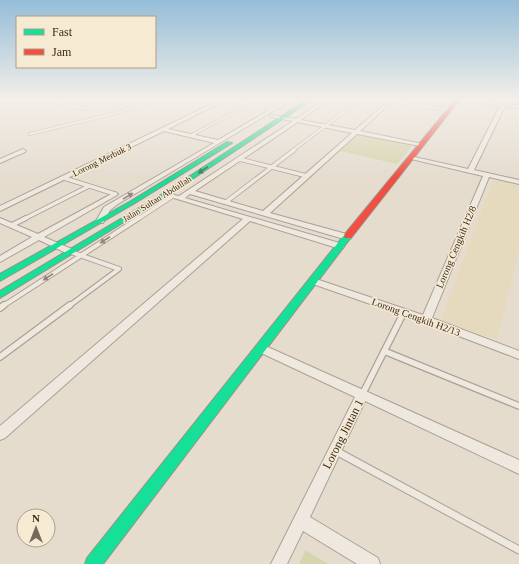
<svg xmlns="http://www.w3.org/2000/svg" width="519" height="564" font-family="'Times New Roman',serif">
<rect width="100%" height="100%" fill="#e5dcce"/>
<path fill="#e5dabe" d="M493,180l26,6v65l-22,89 -56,-20z"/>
<path fill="#d7d4b0" d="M358,135l54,11 -15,18 -57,-13z
M305,550l23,14h-29z"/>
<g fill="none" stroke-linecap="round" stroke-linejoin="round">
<path stroke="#b9cabf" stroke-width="2" d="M478,99l41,6"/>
<defs>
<path id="lane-far4" d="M43,99l43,10
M223,99l51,10
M367,99l22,3
M391,101l57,9
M30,134l86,-21 40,-14
M190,136l69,-37
M292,151l69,-52"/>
<path id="lane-far3" d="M239,159l68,17
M64,178l51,16
M226,202l68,-52
M24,219l65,-33
M138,219l35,-23"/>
<path id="lane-far2" d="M12,225l14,-7
M3,306l136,-88
M69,306l50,-37 -48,-17"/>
<path id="lane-far1" d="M0,308l4,-3
M384,351l135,55
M0,357l70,-52
M362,395l42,-83"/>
<path id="lane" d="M336,451l183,99"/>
<path id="street" d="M222,99h5l-59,30 50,11 70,-41h5l-175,105 -8,6 -7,13h-6l-1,-2 8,-14 110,-64 -50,-12 -164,80v-5z
M325,99h5l-29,21 54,10 36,-31h4l-35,32 63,13 -3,2 -63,-12 -87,79 80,22 1,2 -1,2h-6l-154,-45 -5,4 158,46 1,2 -1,2h-6l-87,-27 -245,217 -5,2v-14l243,-207 -79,-24v-2l15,3 114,-75 -23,-4v-2l26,4zM298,122l54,11 -89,78 -68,-20z
M462,99h9l48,7v2l-14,-2 -31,64 45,10v4l-30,-7 -57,141 87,33v8l-97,-37 -112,-39 -1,-2 4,-3 3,1 107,36 60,-139 -76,-18 3,-2 58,13 32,-63z
M23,149l3,2 -1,1 -25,11v-4z
M115,192l3,2 -1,1 -73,42 30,13 1,2 -1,2h-6l-29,-14 -39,22v-6l32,-19 -32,-14v-5l38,16z
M261,344l258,116v14l-154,-73 -55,116 68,41 2,6h-23l-54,-33 -16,33h-16l84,-167 -98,-46 -1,-3 1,-3z"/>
<path id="fast" d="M308,99h5l-145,96 -168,103v-7l164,-98z
M227,142l5,1 -97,60 -135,78v-7l131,-73z
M345,234h6l1,2 -249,328h-18l2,-6z"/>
<path id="jam" d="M456,99h4l-109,139h-6l-1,-2 1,-2z"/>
</defs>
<use href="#lane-far4" stroke="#aaa197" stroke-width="3.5"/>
<use href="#lane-far3" stroke="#aaa197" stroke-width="5"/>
<use href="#lane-far2" stroke="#aaa197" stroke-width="6"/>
<use href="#lane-far1" stroke="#aaa197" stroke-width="8"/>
<use href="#lane" stroke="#aaa197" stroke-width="9"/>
<use href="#street" stroke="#aaa197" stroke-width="2"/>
<use href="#fast" stroke="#9a9186" stroke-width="2"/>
<use href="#jam" stroke="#9a9186" stroke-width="2"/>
<use href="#lane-far4" stroke="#eee8df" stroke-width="2.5"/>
<use href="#lane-far3" stroke="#eee8df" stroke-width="3.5"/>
<use href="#lane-far2" stroke="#eee8df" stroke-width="4"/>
<use href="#lane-far1" stroke="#eee8df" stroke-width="5.5"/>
<use href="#lane" stroke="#eee8df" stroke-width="7"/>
<use href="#street" fill="#eee8df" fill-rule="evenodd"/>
<use href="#fast" fill="#16e098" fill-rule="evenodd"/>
<use href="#jam" fill="#f24e42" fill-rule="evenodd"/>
</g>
<defs><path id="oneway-solid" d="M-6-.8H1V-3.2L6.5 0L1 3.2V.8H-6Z"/></defs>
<use fill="#28845b" href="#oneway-solid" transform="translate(203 170) rotate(147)"/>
<g fill="#94887e">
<use href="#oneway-solid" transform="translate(128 196) rotate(-31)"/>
<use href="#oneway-solid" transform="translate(105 240) rotate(147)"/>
<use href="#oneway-solid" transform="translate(48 277) rotate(147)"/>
</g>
<linearGradient id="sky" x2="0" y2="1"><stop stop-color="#95bdd8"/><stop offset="0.56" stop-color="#f3efe9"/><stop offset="1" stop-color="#f3efe9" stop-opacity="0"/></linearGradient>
<rect width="519" height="178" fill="url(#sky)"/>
<g text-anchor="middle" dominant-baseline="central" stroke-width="3" stroke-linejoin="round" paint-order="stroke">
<g font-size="9" fill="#3a291e" stroke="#f6ead3">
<text transform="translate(102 160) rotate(-26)">Lorong Merbuk 3</text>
<text transform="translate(157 199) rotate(-32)">Jalan Sultan Abdullah</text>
</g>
<g font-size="10" fill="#3a291e" stroke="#f6ead3">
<text transform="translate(456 247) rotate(-67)">Lorong Cengkih H2/8</text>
<text transform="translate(416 317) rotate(20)">Lorong Cengkih H2/13</text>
</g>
<g font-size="12" fill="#3a291e" stroke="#f6ead3">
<text transform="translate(343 434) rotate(-63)">Lorong Jintan 1</text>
</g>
</g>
<rect x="16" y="16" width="140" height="52" fill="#f6ead3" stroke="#ab9d8b"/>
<rect x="24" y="29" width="20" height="6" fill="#16e098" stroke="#ab9d8b"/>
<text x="52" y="36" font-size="12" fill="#3a291e">Fast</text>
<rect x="24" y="49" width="20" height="6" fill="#f24e42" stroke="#ab9d8b"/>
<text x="52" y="56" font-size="12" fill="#3a291e">Jam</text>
<g transform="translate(36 528)"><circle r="19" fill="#f6ead3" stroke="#ab9d8b"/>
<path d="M0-3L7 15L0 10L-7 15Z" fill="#76685c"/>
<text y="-6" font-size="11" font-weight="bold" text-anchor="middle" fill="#3a291e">N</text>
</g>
</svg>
